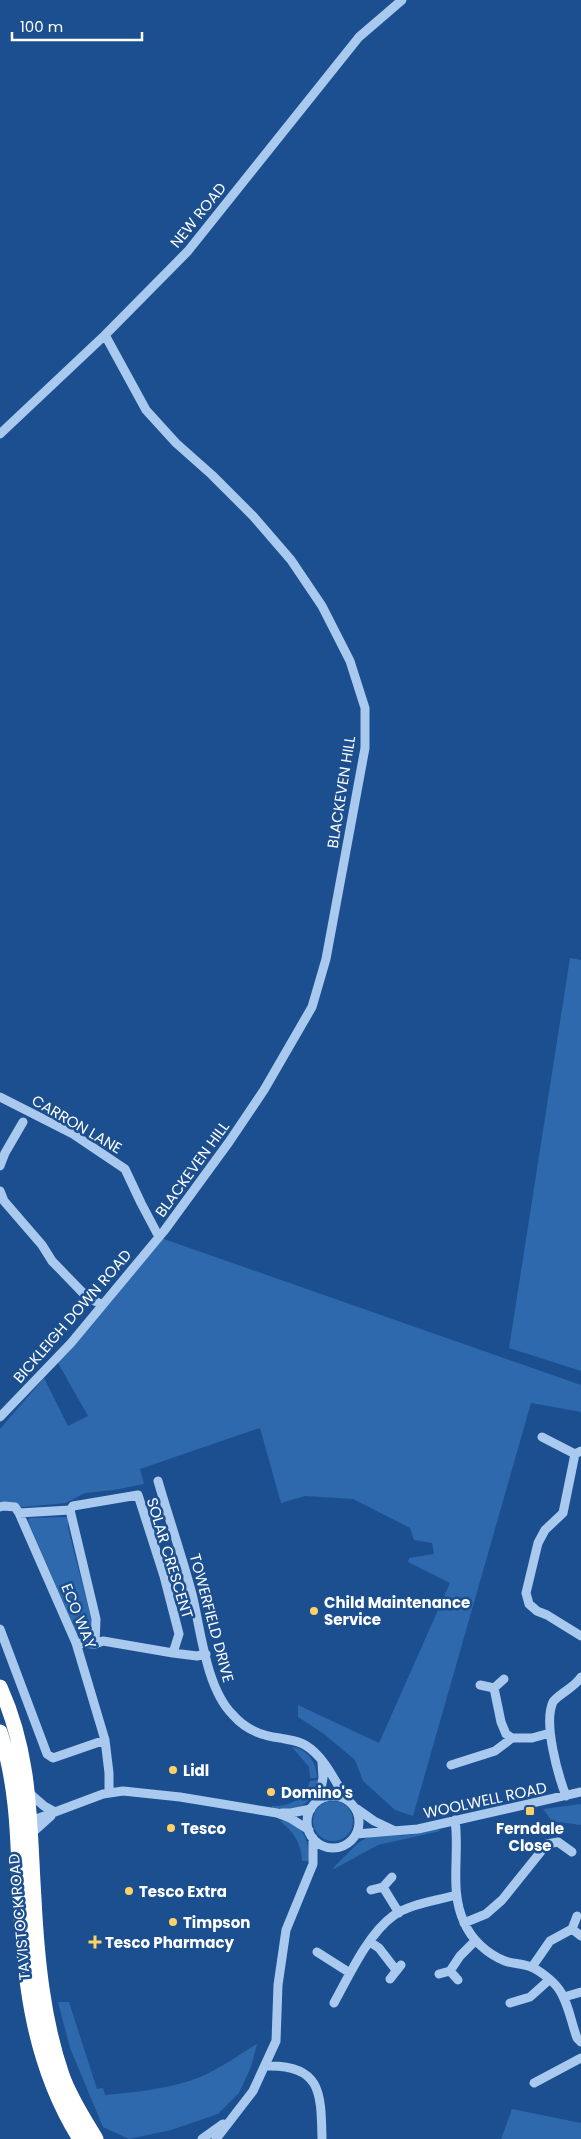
<svg xmlns="http://www.w3.org/2000/svg" width="581" height="2139" font-family="Poppins,sans-serif">
<rect width="100%" height="100%" fill="#1b4f8f"/>
<path fill="#2e69ad" d="M570,958l11,2v411l-72,-23z
M161,1238l420,147v27l-50,-9 -118,413 -18,-6 -32,-29 -8,-21 -31,-26 -26,-17v-12l81,38 71,-160 -42,-21 1,-4 25,-4 -2,-11 -18,-3 -4,-12 -57,-29 -48,-3 -24,7 -21,-75 -120,41 4,15 -30,6 -29,3 -19,10 -66,6v-80l44,-51 24,48 20,-10 -30,-53z
M68,1517v11l25,98 -2,7 -9,3 -5,-2 -49,-113 1,-3z
M292,1747c16,2 25,16 25,31h-7l-1,-11z
M318,1780c-5,26 -22,33 -46,28v-2c19,0 33,-7 38,-25z
M313 1821a20 20 0 1 1 40 0a20 20 0 1 1-40 0Z
M581,1804v21l-29,-4 -9,-12z
M280,1821c22,-2 31,22 28,40h-6c-1,-18 -8,-29 -22,-40z
M439,1829l1,2 -62,14 -44,24 -1,-1 25,-25 10,-6 42,-2z
M58,2002h11l28,87 6,-1 2,7c28,-3 57,-5 84,-14 24,-7 46,-24 68,-37l-6,23 -12,26 -21,21 -47,16 -42,9 -26,-12 -33,-79z
M512,2109l69,14v16h-80z"/>
<g fill="none" stroke-linecap="round" stroke-linejoin="round">
<path stroke="#a9c9ee" stroke-width="9" d="M0,434l105,-99 83,-84 171,-214 43,-37
M0,1097l73,37 52,35 16,34 18,34
M0,1166l5,-13 18,-31
M0,1191l4,10 38,44 10,16 33,34 17,10
M0,1417l71,-74 93,-112 65,-89 35,-52 48,-83 14,-48 39,-211v-40l-15,-47 -28,-55 -31,-46 -38,-44 -41,-41 -36,-32 -30,-33 -41,-75
M542,1437l33,17
M581,1451l-6,3 -12,59 -18,17 -7,13 -12,50 3,11 8,7 10,4 34,21
M158,1481c11,38 24,75 34,113 9,37 14,94 41,121 12,14 29,21 47,23 8,2 18,2 25,7 19,11 30,36 41,54
M0,1507l4,-1 11,1 4,6 57,130 29,97 4,33v20
M70,1510l3,-4 65,-11 26,81 15,58 -6,19 -70,-12 -8,3 -19,-1
M70,1510l26,109 -1,25
M19,1513l51,-3
M0,1629l47,125 6,4 52,-18
M173,1653l24,3 9,-2
M504,1679l-10,9 7,34 5,12 6,4h20l18,-5
M480,1685l14,3
M451,1765l44,-14 17,-13
M28,1792l16,14 11,6
M307 1822a26 26 0 1 1 52 0a26 26 0 1 1-52 0Z
M566,1796c-8,-21 -23,-73 -13,-94 3,-6 22,-15 28,-25
M319,1800l4,-22 -1,-15
M357,1809l17,12 19,9
M282,1813h9l20,-4
M26,1818l4,2 9,-2 64,-24 20,-3 57,6 97,16 13,5 19,12
M455,1820c5,34 -6,70 9,102 7,17 23,32 41,39 8,3 17,2 26,6 8,3 22,14 27,21 10,13 13,34 19,50l4,4
M31,1834l20,-18
M356,1834l62,-5 163,-37
M392,1877l-9,10 16,26
M371,1890l12,-3
M464,1923l22,-9 16,-14 45,-56 11,-2 14,10
M572,1929l5,-13
M370,1942l9,6 17,22
M317,1952l33,21
M532,1967l18,-26 22,-12 9,7
M439,1974l11,-3
M390,1979l11,-14
M458,1980l-8,-9 10,-15 15,-15
M564,1997l17,-5
M334,2003c15,-27 34,-69 59,-87 16,-12 43,-15 63,-21
M510,2003l20,-6 19,-17
M266,2066c56,-2 55,28 56,73
M534,2083l47,-25
M202,2139l21,-15
M216,2139l37,-48 23,-50 2,-56 8,-55 27,-66v-26"/>
<path stroke="#fff" stroke-width="15" d="M0,1687c32,71 29,136 34,212 3,59 9,121 28,176 8,23 22,44 34,64
M0,1732c18,55 18,110 20,166 4,85 14,168 60,241"/>
</g>
<g fill="#ffd166" stroke="#1b4f8f" stroke-width="2">
<circle cx="314" cy="1611" r="5"/>
<circle cx="173" cy="1770" r="5"/>
<circle cx="271" cy="1792" r="5"/>
<rect x="525" y="1806" width="10" height="10" rx="2.5"/>
<circle cx="171" cy="1828" r="5"/>
<circle cx="129" cy="1891" r="5"/>
<circle cx="173" cy="1922" r="5"/>
<path d="M92.5 1934.5h5v5h5v5h-5v5h-5v-5h-5v-5h5z"/>
</g>
<g text-anchor="middle" dominant-baseline="central" stroke-width="5" stroke-linejoin="round" paint-order="stroke">
<g font-size="15" fill="#fff" stroke="#1b4f8f">
<text transform="translate(198 215) rotate(-51)">NEW ROAD</text>
<text transform="translate(341 792) rotate(-81)">BLACKEVEN HILL</text>
<text transform="translate(77 1124) rotate(30)">CARRON LANE</text>
<text transform="translate(192 1169) rotate(-54)">BLACKEVEN HILL</text>
<text transform="translate(72 1316) rotate(-49)">BICKLEIGH DOWN ROAD</text>
<text transform="translate(170 1558) rotate(73)">SOLAR CRESCENT</text>
<text transform="translate(79 1616) rotate(68)">ECO WAY</text>
<text transform="translate(212 1618) rotate(75)">TOWERFIELD DRIVE</text>
<text transform="translate(485 1800) rotate(-12)">WOOLWELL ROAD</text>
<text transform="translate(19 1917) rotate(-95)">TAVISTOCK ROAD</text>
</g>
<g font-size="15" font-weight="bold" fill="#fff" stroke="#1b4f8f" text-anchor="start">
<text x="324" y="1602">Child Maintenance<tspan x="324" dy="17">Service</tspan></text>
<text x="183" y="1770">Lidl</text>
<text x="281" y="1792">Domino's</text>
<text x="181" y="1828">Tesco</text>
<text x="530" y="1828" text-anchor="middle">Ferndale<tspan x="530" dy="17">Close</tspan></text>
<text x="139" y="1891">Tesco Extra</text>
<text x="183" y="1922">Timpson</text>
<text x="105" y="1942">Tesco Pharmacy</text>
</g>
</g>
<path d="M12 32v8h130v-8" fill="none" stroke="#ffffff" stroke-width="2.5"/>
<text x="20" y="32" font-size="15" fill="#ffffff" stroke="#1b4f8f" stroke-width="4" paint-order="stroke">100 m</text>
</svg>
